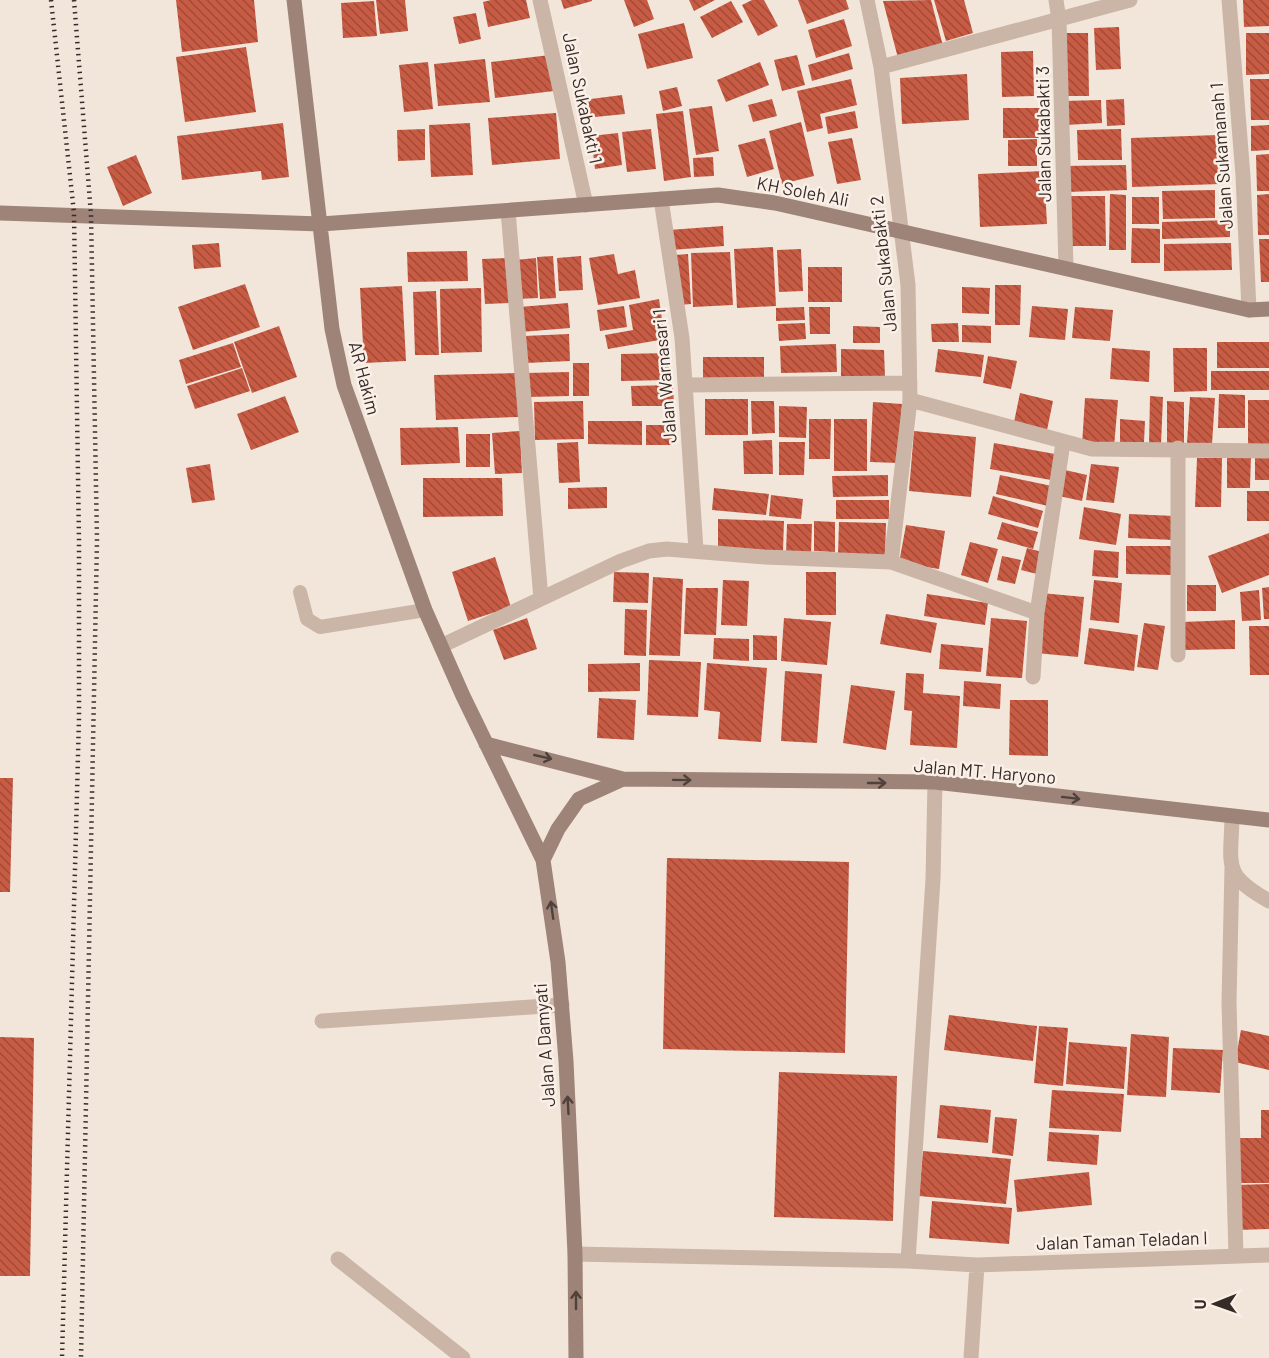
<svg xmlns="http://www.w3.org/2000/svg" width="1269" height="1358" font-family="Barlow,sans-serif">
<defs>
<pattern id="building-back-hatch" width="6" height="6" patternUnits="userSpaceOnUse" patternTransform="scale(1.5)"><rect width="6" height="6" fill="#c75b44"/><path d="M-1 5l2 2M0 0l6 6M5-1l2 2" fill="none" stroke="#a24b39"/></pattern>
</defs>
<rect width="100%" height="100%" fill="#f2e6db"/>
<path fill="url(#building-back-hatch)" d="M176,0h78l4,42 -76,10z
M376,0h29l3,31 -28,3z
M491,0h35l4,18 -42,9 -5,-25z
M561,0h31v1l-28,8z
M624,0h23l7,19 -20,8z
M689,0h26l-21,11z
M752,0h12l14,26 -20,10 -16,-31z
M798,0h48l3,9 -42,15z
M931,0l12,46 -45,12 -15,-57z
M934,0h30l9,33 -27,8z
M1243,0h26v26l-25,1z
M374,1l3,35 -34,2 -2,-35z
M731,1l12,21 -31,16 -12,-21z
M476,13l5,26 -22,5 -6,-27z
M844,19l8,27 -36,12 -8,-28z
M684,23l9,35 -46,11 -9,-35z
M1119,27l2,42 -25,1 -2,-42z
M1063,33h25l1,63h-25z
M1246,33h23v41l-23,1z
M246,47l10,65 -71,10 -9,-65z
M1033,51l1,45 -32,1 -1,-45z
M849,53l4,16 -41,12 -4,-16z
M550,55l4,36 -59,7 -4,-36z
M797,55l8,30 -23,6 -8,-31z
M485,59l5,43 -52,4 -4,-42z
M428,62l5,47 -29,3 -5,-47z
M760,62l9,23 -43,17 -9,-22z
M967,74l2,46 -67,4 -2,-46z
M851,79l6,26 -37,9 3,14 -16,4 -10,-41z
M1250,79h19v41h-18z
M677,87l5,19 -19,5 -4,-20z
M622,95l3,19 -40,4 -2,-18z
M772,99l5,17 -24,6 -5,-17z
M1124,99l1,26 -18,1 -1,-26z
M1101,100l1,23 -37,2 -1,-24z
M712,106l7,45 -23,4 -7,-46z
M1003,108h37v30h-37z
M683,111l8,66 -27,4 -8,-67z
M855,111l3,17 -30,6 -3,-17z
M556,113l4,46 -68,6 -4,-47z
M801,122l13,54 -32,8 -13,-53z
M283,123l6,54 -27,3 -1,-9 -79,9 -5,-44z
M470,123l3,52 -42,2 -2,-52z
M1269,125v25l-18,1v-25z
M425,129v31l-27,1 -1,-31z
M651,129l5,40 -29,3 -5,-40z
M1121,129l1,31h-44l-1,-30z
M618,133l4,32 -27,4 -4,-33z
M1218,135l2,49 -88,3 -1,-49z
M765,138l9,31 -27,8 -9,-32z
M852,138l9,42 -24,4 -9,-42z
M1037,139v27h-29v-26z
M1269,154v37h-12l-1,-36z
M136,155l16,38 -29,13 -16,-39z
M713,157l1,19 -20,1 -1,-19z
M1126,165l1,25 -61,2 -1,-26z
M1044,171l3,53 -67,3 -2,-53z
M1215,190v28l-52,1 -1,-28z
M1110,194l16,1v55h-17z
M1269,194v41h-11l-1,-40z
M1067,196h38l1,50h-39z
M1132,197h27v27h-27z
M1230,220v17l-68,2v-17z
M723,226l1,20 -53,4 -2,-20z
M1132,228l28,1v34h-29z
M1259,239h10v43h-8z
M219,243l2,24 -27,2 -2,-24z
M1231,243l1,27 -68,1v-27z
M773,247l3,59 -39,2 -3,-59z
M801,249l2,42 -24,1 -2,-42z
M467,251l1,30 -60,1 -1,-30z
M730,252l3,53 -40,2 -2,-54z
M614,254l4,20 17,-4 5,28 -42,7 -9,-47z
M688,254l3,50 -13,1 -3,-50z
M553,256l3,42 -16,1 -3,-42z
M581,256l2,34 -24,1 -2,-33z
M508,258l3,45 -26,1 -3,-45z
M536,258l2,40 -21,1 -2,-39z
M808,267h34v35h-34z
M245,284l15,43 -67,23 -15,-43z
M995,285h26l-1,40h-25z
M402,286l4,75 -42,2 -4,-75z
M962,287l28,1 -1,26 -27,-1z
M481,288l1,64 -41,1 -1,-64z
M436,291l3,64h-24l-2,-63z
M659,299l6,40 -57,10 -3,-14 28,-5 -4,-25z
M568,303l2,25 -49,4 -2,-25z
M624,306l3,21 -27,4 -3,-21z
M1032,306l36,3 -3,31 -36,-3z
M804,307l1,13 -29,1v-13z
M809,307h21v27h-20z
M1075,307l38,3 -3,31 -38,-3z
M805,323l1,16 -27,2 -1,-17z
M958,323l1,19h-27l-1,-18z
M962,325l29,1v17l-29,-1z
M279,326l18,51 -45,16 -18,-51z
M853,326l27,1v16h-27z
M569,334l1,27 -44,2 -2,-27z
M1217,342h52v26h-52z
M233,343l8,24 -55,17 -7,-24z
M836,344l1,28 -56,1 -1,-27z
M1112,348l38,3 -1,31 -39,-3z
M1173,348h34v43l-33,1z
M841,349l43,1 1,28h-44z
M938,349l46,6 -3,22 -46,-5z
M669,353v27l-48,1v-27z
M988,356l29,5 -6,28 -28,-6z
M703,357h61v25h-61z
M573,363h16v33h-16z
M242,368l8,23 -55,18 -8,-23z
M1211,371h58v19h-58z
M569,372v24l-42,1 -1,-24z
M517,373l1,44 -82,3 -2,-45z
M673,385l1,21h-42l-1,-20z
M1020,393l33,8 -7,34 -33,-8z
M1219,394l26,1v33h-27z
M285,396l14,36 -48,18 -14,-36z
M1150,396l13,1 -2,48h-12z
M1190,397l25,1 -3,46 -25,-1z
M1085,398l33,2 -4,47 -32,-2z
M705,399h43v36h-43z
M1248,400h21v48h-21z
M583,401l1,38 -49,1 -1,-38z
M751,401h23l1,32 -23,1z
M1167,401l17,1v41h-17z
M873,402l29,2 -4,59 -28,-1z
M779,406l28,1 -1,31 -27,-1z
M809,419h22l-1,40h-21z
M834,419h33v52h-33z
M1120,419l25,2 -1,21h-24z
M588,421h54v24l-54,-1z
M646,425h25l1,20h-26z
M458,427l2,36 -59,2 -1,-37z
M520,431l2,42 -27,1 -3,-41z
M914,431l62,6 -5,60 -62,-6z
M466,434h24v33h-24z
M772,440l1,34h-29l-1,-33z
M578,442l2,40 -21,1 -2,-40z
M779,442h26l-1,33h-25z
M994,443l61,11 -4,26 -61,-11z
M1227,455h24l-1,33h-23z
M1255,457h14v23h-14z
M1197,458h25l-1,49h-26z
M210,464l5,36 -23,3 -6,-35z
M1091,464l28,3 -5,36 -28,-3z
M1065,470l22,5 -5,26 -23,-5z
M888,475v21l-55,1 -1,-21z
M1000,475l52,11 -4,20 -52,-12z
M423,478h79l1,38 -80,1z
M607,487v21l-39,1v-21z
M714,488l55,6 -3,21 -54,-5z
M1247,491h22v30h-22z
M771,495l32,4 -2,20 -32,-3z
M993,496l50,15 -5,17 -50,-14z
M836,500h53v19h-53z
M1084,507l37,7 -5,31 -37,-6z
M1129,514l46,2 -1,24 -46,-2z
M718,519l66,2 -1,30 -65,-2z
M814,521l21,1v30l-21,-1z
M839,522l47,1 -1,34 -47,-2z
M1002,522l36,10 -5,17 -36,-10z
M787,524h25l-1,30h-25z
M906,525l39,6 -6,38 -40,-6z
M1269,533v42l-47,18 -14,-37z
M970,542l28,7 -10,34 -27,-8z
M1126,546h47l-1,29 -46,-1z
M1027,548l15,4 -5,22 -16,-4z
M1094,550l25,2 -1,26 -26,-2z
M1002,556l19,4 -6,24 -18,-4z
M495,557l16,50 -43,14 -16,-49z
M614,572l35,1 -1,30 -35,-1z
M806,572h30v43h-30z
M653,577l30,2 -3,77 -31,-1z
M723,580l26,1 -2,45 -26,-1z
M1094,580l28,3 -3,40 -29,-3z
M1187,585h29v26h-29z
M1269,587v32h-5l-2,-31z
M686,588h32l-2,47 -32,-1z
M1259,590l2,30 -19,1 -2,-29z
M1041,593l43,4 -6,60 -42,-4z
M927,594l61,9 -3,22 -61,-9z
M625,609l22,1 -1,46 -22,-1z
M886,614l51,9 -6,30 -51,-9z
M527,618l10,31 -33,11 -11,-30z
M784,618l47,4 -4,43 -46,-4z
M991,618l36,3 -5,57 -36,-2z
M1235,620v29l-52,1 -1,-28z
M1144,623l21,3 -7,44 -21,-3z
M1249,626h20v49h-19z
M1089,628l49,7 -4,36 -50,-7z
M753,635l24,1v24h-24z
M714,638l35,1v22l-36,-2z
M941,644l42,4 -2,24 -42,-3z
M649,660l52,2 -3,55 -51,-2z
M640,663v28l-52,1v-28z
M707,663l60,5 -6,74 -43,-3 2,-27 -16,-2z
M785,671l37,3 -5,69 -36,-2z
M906,673l18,1 -1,19 37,3 -3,52 -47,-3 2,-34 -8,-1z
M964,681l37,3 -1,25 -37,-3z
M851,685l44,6 -9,59 -43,-7z
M599,698l37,2 -2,40 -37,-2z
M1010,700h38v56l-39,-1z
M0,778h13l-3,114h-10z
M667,858l182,4 -4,191 -182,-4z
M949,1015l88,11 -4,35 -89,-11z
M1039,1026l29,2 -5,58 -29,-3z
M1241,1030l28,6v34l-34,-8z
M1131,1034l38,3 -3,60 -39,-2z
M0,1037l34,1 -4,238h-30z
M1069,1042l58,5 -3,42 -58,-5z
M1173,1048l50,2 -3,43 -49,-3z
M779,1072l118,4 -4,145 -119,-4z
M1052,1090l72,4 -3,38 -72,-4z
M940,1105l51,5 -3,33 -51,-5z
M1261,1110h8v73h-33l-1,-45h26z
M995,1117l22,2 -4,37 -21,-3z
M1049,1132l50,3 -2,30 -50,-4z
M923,1151l88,8 -5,45 -87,-8z
M1089,1172l3,33 -75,7 -3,-32z
M1269,1184v45l-32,1 -1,-45z
M932,1201l80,7 -3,36 -80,-6z"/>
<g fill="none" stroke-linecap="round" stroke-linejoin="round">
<path stroke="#cab5a7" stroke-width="14" d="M300,592l7,27 13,8 105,-17"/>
<path stroke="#cab5a7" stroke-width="15" d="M540,0l46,205
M867,0l14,67 27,218 2,115 -19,162
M1056,0l3,20 7,247
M1229,0l14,176 6,134
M881,67l249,-67
M661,199l21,139 14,212
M508,211l33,388
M687,385l223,-2
M910,400l182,49 177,2
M441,646l180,-85 28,-10 18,-2 98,8 126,5 146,51
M1178,655v-207
M1033,677l4,-64 26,-170
M1232,817c-1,50 -10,57 37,84
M1232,867l-3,135 7,254
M322,1021l240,-16
M575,1254l333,7 69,4 -6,93
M338,1259l125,99
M908,1261l25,-382 2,-97
M977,1265l292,-10"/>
<path stroke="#9e8378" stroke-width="15" d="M294,0l38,329 12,56 81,225 38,86 80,164 15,102 8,99 9,193 1,104
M0,213l321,11 397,-29 57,8 474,107 20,-1
M486,744l137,35 312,3 334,38
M543,860l15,-31 21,-30 44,-20"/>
<path stroke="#372b28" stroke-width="4.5" stroke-dasharray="1.5 4.5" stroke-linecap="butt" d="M51,0l23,213 5,328v177l-17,640
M74,0l17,215 6,325 -16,818"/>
</g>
<defs><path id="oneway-shaft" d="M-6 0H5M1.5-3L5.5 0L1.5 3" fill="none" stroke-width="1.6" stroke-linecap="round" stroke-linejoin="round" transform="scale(1.5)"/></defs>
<g stroke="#51413c">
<use href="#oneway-shaft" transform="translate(543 757) rotate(13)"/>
<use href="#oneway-shaft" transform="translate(682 780) rotate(1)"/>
<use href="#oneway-shaft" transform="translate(877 783)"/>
<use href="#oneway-shaft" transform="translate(1071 798) rotate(7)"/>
<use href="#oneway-shaft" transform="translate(552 910) rotate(-98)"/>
<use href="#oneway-shaft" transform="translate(568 1105) rotate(-93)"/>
<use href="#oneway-shaft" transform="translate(576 1300) rotate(-90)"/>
</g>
<g text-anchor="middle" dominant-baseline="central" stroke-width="5" stroke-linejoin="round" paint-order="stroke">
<g font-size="18" fill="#372b28" stroke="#faf0e8">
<text transform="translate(583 98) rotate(78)">Jalan Sukabakti 1</text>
<text transform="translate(1043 134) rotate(-91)">Jalan Sukabakti 3</text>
<text transform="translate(1221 156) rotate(-94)">Jalan Sukamanah 1</text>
<text transform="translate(803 191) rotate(11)">KH Soleh Ali</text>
<text transform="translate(883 264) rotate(-96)">Jalan Sukabakti 2</text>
<text transform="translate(664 376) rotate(-95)">Jalan Warnasari 1</text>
<text transform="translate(365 378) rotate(75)">AR Hakim</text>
<text transform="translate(985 771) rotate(5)">Jalan MT. Haryono</text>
<text transform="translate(544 1045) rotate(-94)">Jalan A Damyati</text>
<text transform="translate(1122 1240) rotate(-2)">Jalan Taman Teladan I</text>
</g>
</g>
<g transform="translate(1215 1304) rotate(269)" stroke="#faf0e8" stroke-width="4.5" paint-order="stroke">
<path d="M0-4.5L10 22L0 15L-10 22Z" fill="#372b28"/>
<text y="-9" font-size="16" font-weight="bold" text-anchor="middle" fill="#372b28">U</text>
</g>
</svg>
